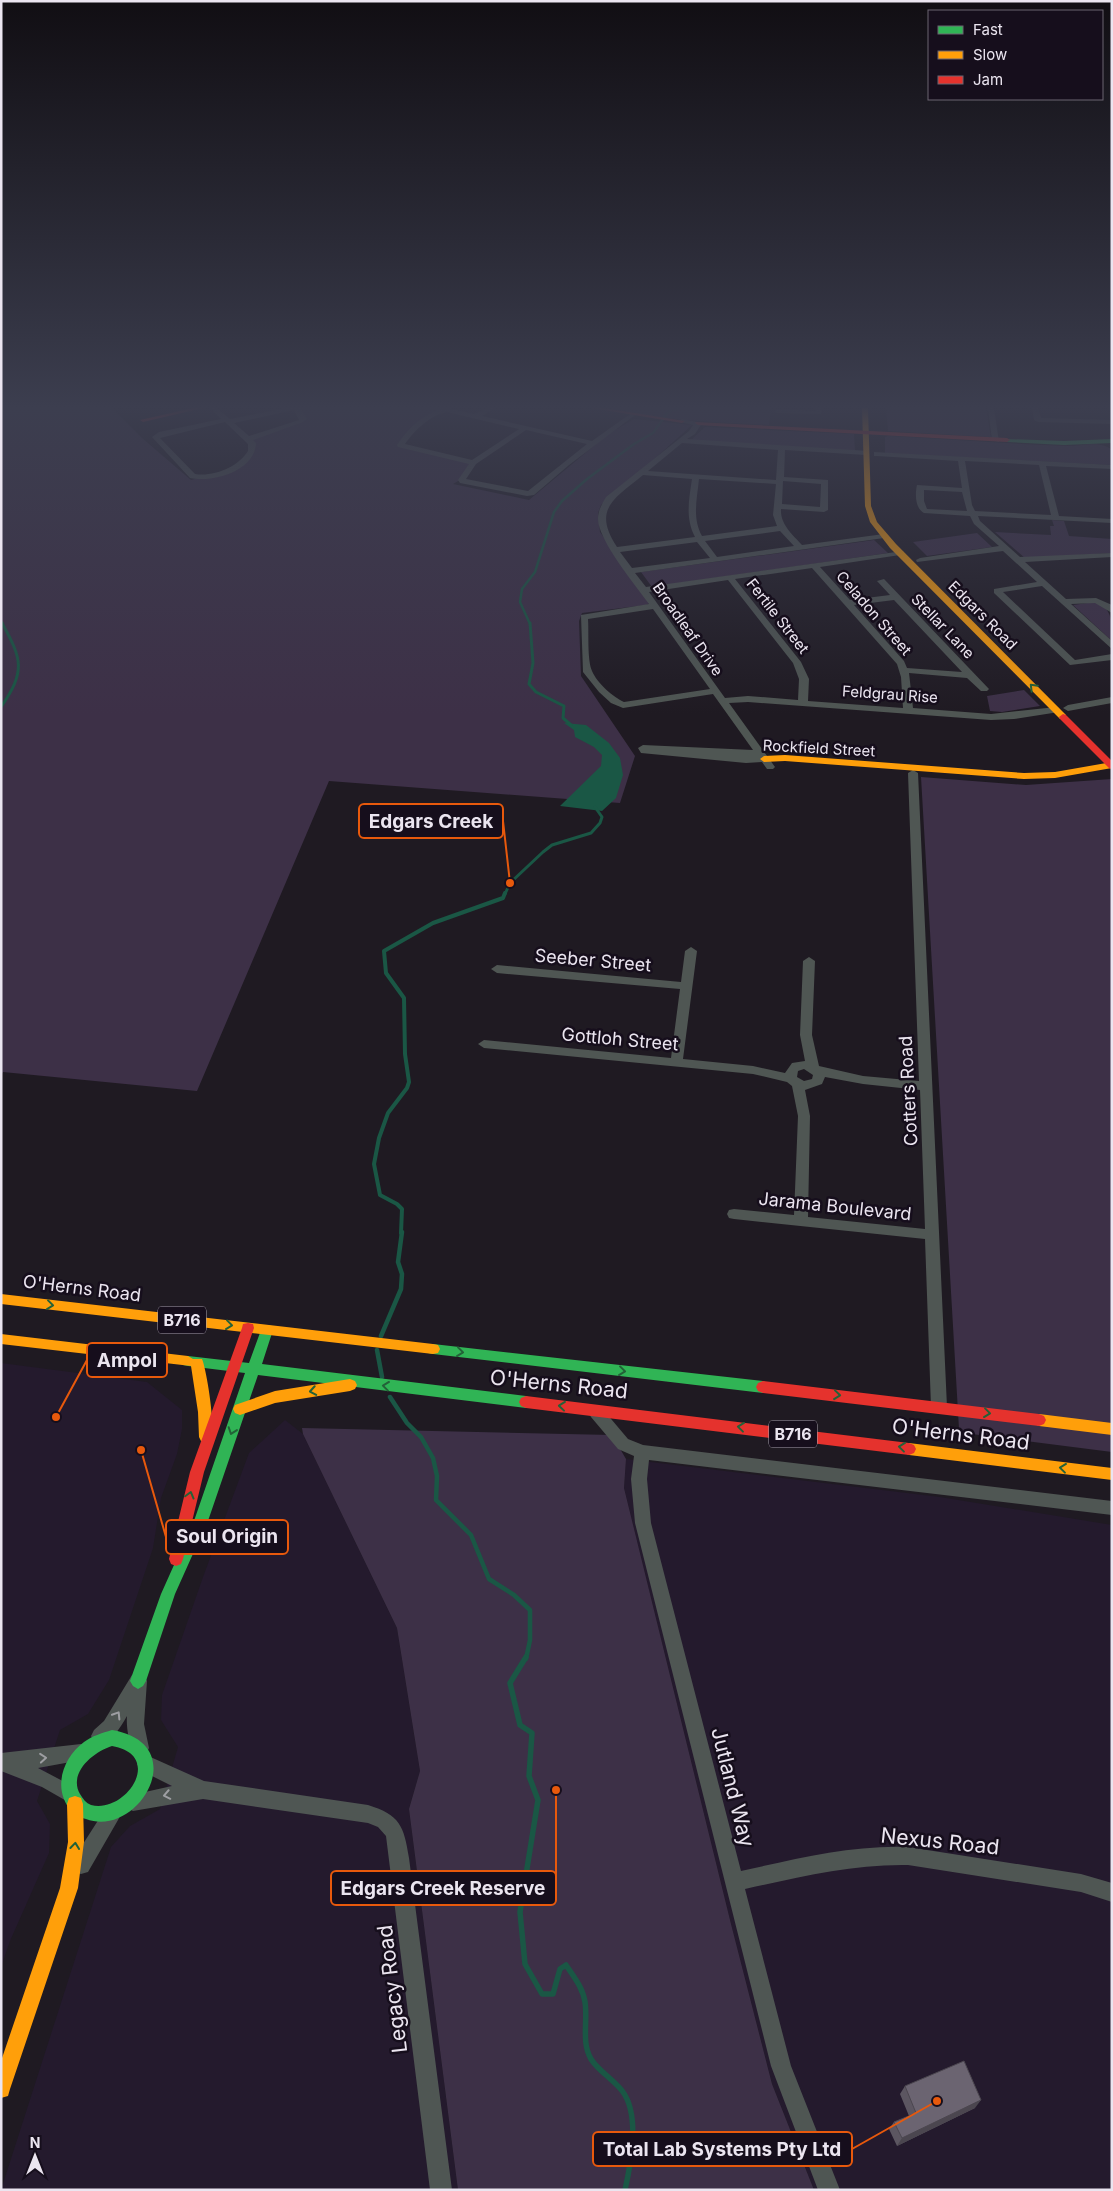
<svg xmlns="http://www.w3.org/2000/svg" width="1113" height="2191" font-family="Inter,sans-serif">
<rect width="100%" height="100%" fill="#1f1a22"/>
<path fill="#241a2d" d="M1,1363l146,19 35,28v19l-5,25 -16,44 -8,50 -44,132 -21,34 -28,16 -23,71 13,23 -1,29 -39,88 -9,26z
M285,1420l18,14 94,194 23,143 -11,38 49,381h-457l110,-343 19,-21 30,-17 18,-62 -17,-27 1,-25 41,-118 46,-124z
M626,1459l314,38 172,28v665h-298l-42,-106 -41,-160 -107,-436z"/>
<path fill="#3d3047" d="M1,408h111l30,30 49,42 44,-12 18,-19 -5,-10 50,-16 5,-5 -6,-10h146l1,2 -19,11 -24,23 72,19 -10,15 -10,6 76,16 78,-65 27,-16 58,6 -50,45 -28,22 -13,13 -3,8 2,19 50,71 -4,2 -64,8 -3,8 2,55 54,80 -15,47 -291,-22 -132,310 -194,-19 -2,3z
M610,408h161l-2,17c-53,-3 -107,-4 -159,-17z
M886,408h100l5,29 -103,-6z
M705,427l149,7 1,17 -165,-10z
M888,436c60,3 120,8 180,10 14,0 33,-6 44,4v15l-227,-12v-16z
M1052,520l12,1 5,15 43,3v14l-87,5 -30,-26 56,3 -1,-9h4z
M977,533l15,14 -65,9 -14,-14z
M874,540l14,13 -236,34 -11,-15z
M1095,602c18,6 17,21 17,39l-39,-36z
M1024,690l16,16 -38,6 -12,-1 -3,-15z
M921,777l105,8 86,-6v673l-148,-19 -5,-4z
M302,1428l310,7 14,24 -2,29 107,436 41,160 42,106h-356l-49,-381 11,-38 -23,-143 -94,-194z"/>
<path fill="#1a5745" d="M564,723l22,2 23,18 11,15 3,17 -7,23 -14,13 -42,-5 41,-40 1,-11 -8,-8 -19,-10 -1,-7z"/>
<g fill="none" stroke-linecap="round" stroke-linejoin="round">
<path stroke="#1a5745" stroke-width="2.5" d="M1,621l2,3
M530,624l-10,-22 2,-13 13,-17 19,-60 8,-11 25,-22 47,-35 19,-11 15,-21 11,-4"/>
<path stroke="#1a5745" stroke-width="3" d="M530,623l3,40 -4,21 7,8 28,14 -1,12 8,7
M1,707c25,-36 21,-48 1,-84
M505,894l5,-11 33,-31 9,-7 39,-12 9,-10 2,-6 -7,-10"/>
<path stroke="#1a5745" stroke-width="4" d="M401,1233l1,-24 -5,-5 -17,-9 -6,-31 5,-26 9,-25 19,-25 2,-6 -4,-28 -1,-56 -18,-25 -2,-22 49,-28 70,-25 2,-5"/>
<path stroke="#1a5745" stroke-width="4.5" d="M381,1336l20,-47 1,-15 -4,-12 4,-30
M377,1350l5,27
M390,1397l17,26 14,14 12,21 4,18 -1,24 35,35 18,44 25,16 16,15v30l-4,19"/>
<path stroke="#1a5745" stroke-width="5.5" d="M526,1657l-16,26 10,42 12,8 -3,43 9,24 -18,112 5,52 17,30h11l7,-25 6,-4c8,12 17,23 19,37 3,19 -4,40 6,57 8,13 24,21 32,33 17,24 8,71 2,98"/>
<path fill="#4f5653" fill-rule="evenodd" d="M210,408h7l13,11 56,-11h14l7,11 -4,3 -50,18 3,3c-1,28 -43,40 -66,35l-38,-41 7,-5 62,-13zM294,410l5,10 -50,16 -15,-13zM225,422l23,22v7c-10,16 -34,26 -53,23l-35,-36z
M447,408l27,6 14,-6h7l-13,8 110,25 38,-27 5,1 -66,50 -35,30 -7,1 -67,-13 -2,-3 11,-16 -71,-17 -1,-2c12,-18 28,-33 50,-37zM447,412l72,17 -47,31 -67,-16c10,-14 25,-29 42,-32zM526,430l61,14 -59,47 -62,-12 10,-15z
M816,408h6l-1,6 -44,-1 -3,-2 3,-2 39,2z
M988,408h6l5,34 -7,-2z
M1032,408h6l3,10 71,2v4l-74,-2 -4,-2z
M682,419l20,4 -7,11 -8,5 182,12v4h-3l-81,-5 -1,27 44,3v30l-4,2 -43,-3c-1,15 11,25 21,36l82,-11 4,2 -4,2 -249,35 11,14 257,-36 1,2 -4,2 -80,12 30,33 40,-5 -13,-14 7,-2 105,110 -2,2h-6l-14,-13 -58,-5 4,35 78,6 65,-7 3,1v4l-45,7 -23,1 -243,-18 -19,1 46,64 -2,2h-6l-5,-7 -16,1 -105,-10 -3,-5 5,-3 110,5 -40,-56 -90,14 -12,-5 -12,-11 -16,-20 -2,-57 68,-11c-13,-18 -51,-64 -51,-85 0,-9 4,-15 8,-22l83,-66 4,-6 -13,-3v-2zM682,443l96,7 -2,30 -128,-9zM643,475l49,4c-3,20 -7,39 3,58l-78,10c-25,-38 -3,-48 26,-72zM699,479l77,5 -3,31 4,11 -75,10c-10,-18 -5,-37 -3,-57zM783,481l38,3 -1,23 -38,-3zM780,531l14,15 -77,11 -12,-16zM697,542l13,16 -78,10 -12,-16zM812,568l85,96 4,13 2,31 -95,-7 1,-22 -8,-17 -66,-83zM728,580l65,83 6,16 -1,21 -50,-4 -23,2 -76,-106zM894,600l68,72 -55,-4 -3,-7 -50,-56zM653,609l57,80 -86,13c-11,-5 -27,-19 -32,-31 -5,-12 -3,-38 -4,-52z
M874,452l238,13v4l-66,-3 13,50 53,3v4l-134,-7 2,5 40,36 92,-4v4l-87,5 41,37 30,-1 16,7v8l-17,-10 -24,1 41,37v8l-70,-63 -39,6 72,68 37,-6v6l-42,5 -76,-72v-4l43,-7 -34,-31 -86,11 -1,-2 4,-2 79,-12 -25,-22 -4,-8 -46,-3c-9,-5 -9,-19 -7,-28l45,3 -4,-27 -81,-5h-3zM965,461l74,4 12,50 -76,-4 -3,-6zM924,490l38,2 5,19 -40,-2 -3,-8z
M1112,697v6l-44,8 -5,-3 5,-3z
M913,770l5,3 29,634 -3,5 -5,1 -5,-1 -3,-5 -6,-168 -191,-20 -5,-1 -2,-4 2,-4 5,-1 60,6 4,-99 -6,-30 -5,-4 -34,-8 -269,-26 -6,-4 6,-4 187,18 9,-69 -183,-16 -6,-4 6,-4 184,17 4,-31 6,-4 6,4 -14,108 70,7 32,7 7,-10 13,-2 -5,-26 3,-74 6,-4 6,4 -3,74 7,31 44,10 56,5 -11,-308zM804,1069l9,6 -1,4 -8,2 -7,-4 1,-6zM825,1077l38,7 57,6 5,139 -117,-12 2,-101 -5,-26 17,-6z
M596,1406l5,1 27,32 15,6 469,56v14l-463,-55 -2,19 4,44 90,348c55,-12 110,-26 167,-24l173,27 31,9v19l-31,-10 -173,-27c-56,-1 -108,12 -163,24l46,177 49,124h-22l-47,-124 -136,-543 -4,-44 3,-23 -16,-7 -27,-32 -3,-5 3,-5z
M138,1673l6,2 3,6 -3,43 5,24 -3,6 -6,3 -6,-3c-5,-12 -8,-26 -7,-38 -7,12 -13,23 -27,29l-6,-3 -3,-6 3,-6 10,-9 28,-46z
M81,1744l6,3 3,6 -3,6 -49,9 38,20 3,6 -3,6 -6,3 -28,-16 -41,-16v-18z
M146,1755l58,26 164,24c32,10 36,21 41,53l43,332h-22l-44,-354 -8,-9 -10,-4 -165,-24 -70,12 -6,-3 -3,-6 3,-6 45,-10 -32,-16 -3,-6 3,-6z
M112,1805l6,3 3,6 -3,6 -30,52 -7,2 -7,-2 -2,-7 2,-7 32,-50z"/>
<path fill="#30b455" fill-rule="evenodd" d="M1005,439l59,2 48,-2v4l-48,2 -57,-3 -2,-1z
M267,1325l5,1 1,4 -11,34 264,32 5,2 2,4 -2,4 -5,2 -268,-33 -49,143 -34,76 -29,87 -3,5 -5,3 -5,-3 -3,-5 31,-87 34,-76 50,-145 -57,-7 -5,-1 -2,-4 2,-4 5,-1 61,7 12,-33 1,-4z
M433,1344l330,37 5,2 2,4 -2,4 -5,2 -330,-39 -5,-1 -2,-4 2,-4z
M112,1730c82,14 26,109 -26,89 -5,-1 -10,-3 -14,-7 -20,-22 -10,-54 12,-70 8,-6 18,-9 28,-12zM112,1746c53,9 14,68 -21,59 -5,-2 -8,-6 -11,-11 -12,-21 13,-42 32,-48z"/>
<path fill="#ff9f0a" fill-rule="evenodd" d="M862,408h6l3,98 6,16 19,22 170,171v4h-6l-170,-171 -20,-26 -5,-16z
M785,755l239,18 31,-1 57,-10v6l-57,10 -31,1 -239,-18 -21,1 -4,-3 4,-3z
M1,1294l432,50 5,1 2,4 -2,4 -5,1 -432,-50z
M1,1334l187,22 5,3h9c5,12 14,71 9,82l-5,2 -5,-2 -2,-4 -1,-25 -7,-46 -190,-22z
M350,1379l5,2 2,4 -2,4 -5,2 -75,12 -35,12 -5,-2 -2,-4 2,-4 40,-14z
M1039,1414l73,9v12l-73,-9 -5,-2 -2,-4 2,-4z
M909,1443l203,25v12l-203,-25 -5,-2 -2,-4 2,-4z
M75,1796l6,2 2,6 1,38 -6,46 -68,201 -2,7 -7,2v-37l59,-173 8,-46 -1,-38 2,-6z"/>
<path fill="#e5322d" fill-rule="evenodd" d="M193,408h10l-60,14 -3,-2z
M592,408h12l81,13 -3,2z
M696,422l311,16 3,2 -3,2 -309,-17 -3,-2z
M1063,714l3,1 46,46v8l-3,-1 -49,-49 -1,-2z
M248,1323l5,1 1,4 -50,144 -21,87 -2,5 -5,2 -5,-2 -2,-5 21,-87 52,-144 1,-4z
M763,1381l276,33 5,2 2,4 -2,4 -5,2 -276,-33 -5,-2 -2,-4 2,-4z
M526,1396l383,47 5,2 2,4 -2,4 -5,2 -383,-47 -5,-2 -2,-4 2,-4z"/>
</g>
<path fill="#5c5661" d="M905,2086l70,22 -78,38 -8,-17 5,-7 15,-6 -9,-22z"/>
<path fill="#4b464f" d="M981,2100l-6,8 -78,38 5,-8z"/>
<path fill="#6b6471" stroke="#4b464f" d="M964,2061l17,39 -79,38 -8,-16 22,-9 -11,-27z"/>
<defs><path id="oneway-chevron" d="M-2-3.5L2.5 0L-2 3.5" fill="none" stroke-width="1.6" stroke-linecap="round" stroke-linejoin="round" transform="scale(1.25)"/></defs>
<g stroke="#236138">
<use href="#oneway-chevron" transform="translate(1033 687) rotate(-135)"/>
<use href="#oneway-chevron" transform="translate(50 1305) rotate(7)"/>
<use href="#oneway-chevron" transform="translate(229 1325) rotate(7)"/>
<use href="#oneway-chevron" transform="translate(460 1352) rotate(7)"/>
<use href="#oneway-chevron" transform="translate(622 1371) rotate(7)"/>
<use href="#oneway-chevron" transform="translate(386 1386) rotate(-173)"/>
<use href="#oneway-chevron" transform="translate(313 1391) rotate(170)"/>
<use href="#oneway-chevron" transform="translate(837 1395) rotate(6)"/>
<use href="#oneway-chevron" transform="translate(562 1406) rotate(-174)"/>
<use href="#oneway-chevron" transform="translate(987 1413) rotate(7)"/>
<use href="#oneway-chevron" transform="translate(741 1427) rotate(-173)"/>
<use href="#oneway-chevron" transform="translate(232 1431) rotate(109)"/>
<use href="#oneway-chevron" transform="translate(902 1447) rotate(-173)"/>
<use href="#oneway-chevron" transform="translate(1063 1468) rotate(-173)"/>
<use href="#oneway-chevron" transform="translate(190 1495) rotate(-75)"/>
<use href="#oneway-chevron" transform="translate(75 1846) rotate(-84)"/>
</g>
<g stroke="#9d9ea2">
<use href="#oneway-chevron" transform="translate(117 1715) rotate(-58)"/>
<use href="#oneway-chevron" transform="translate(43 1758) rotate(-5)"/>
<use href="#oneway-chevron" transform="translate(167 1795) rotate(169)"/>
</g>
<linearGradient id="sky" x2="0" y2="1"><stop stop-color="#110e13"/><stop offset="0.57" stop-color="#3c3e4f"/><stop offset="1" stop-color="#3c3e4f" stop-opacity="0"/></linearGradient>
<rect width="1113" height="714" fill="url(#sky)"/>
<g text-anchor="middle" dominant-baseline="central" stroke-width="5" stroke-linejoin="round" paint-order="stroke">
<g font-size="15" fill="#ebe5f0" stroke="#160e1c">
<text transform="translate(874 613) rotate(49)">Celadon Street</text>
<text transform="translate(983 615) rotate(45)">Edgars Road</text>
<text transform="translate(778 616) rotate(52)">Fertile Street</text>
<text transform="translate(943 626) rotate(46)">Stellar Lane</text>
<text transform="translate(688 629) rotate(55)">Broadleaf Drive</text>
<text transform="translate(890 694) rotate(4)">Feldgrau Rise</text>
<text transform="translate(819 748) rotate(3)">Rockfield Street</text>
</g>
<g fill="#160e1c" stroke="#aba4b0" stroke-width="1">
<rect x="158" y="1306.5" width="48" height="27" rx="4"/>
<rect x="769" y="1420.5" width="48" height="27" rx="4"/>
</g>
<g font-size="16" font-weight="bold" fill="#ebe5f0">
<text x="182" y="1320">B716</text>
<text x="793" y="1434">B716</text>
</g>
<g font-size="18" fill="#ebe5f0" stroke="#160e1c">
<text transform="translate(593 960) rotate(5)">Seeber Street</text>
<text transform="translate(620 1039) rotate(5)">Gottloh Street</text>
<text transform="translate(908 1091) rotate(-93)">Cotters Road</text>
<text transform="translate(835 1206) rotate(6)">Jarama Boulevard</text>
<text transform="translate(82 1288) rotate(7)">O'Herns Road</text>
</g>
<g font-size="21" fill="#ebe5f0" stroke="#160e1c">
<text transform="translate(559 1384) rotate(6)">O'Herns Road</text>
<text transform="translate(961 1434) rotate(7)">O'Herns Road</text>
<text transform="translate(733 1787) rotate(76)">Jutland Way</text>
<text transform="translate(940 1841) rotate(6)">Nexus Road</text>
<text transform="translate(392 1989) rotate(-97)">Legacy Road</text>
</g>
</g>
<path fill="none" stroke="#e8590c" stroke-width="2" d="M510 883L503 821M56 1417L87 1360M141 1450L166 1537M556 1790L556 1888M937 2101L852 2149"/>
<g fill="#e8590c" stroke="#160e1c" stroke-width="2">
<circle cx="510" cy="883" r="5"/>
<circle cx="56" cy="1417" r="5"/>
<circle cx="141" cy="1450" r="5"/>
<circle cx="556" cy="1790" r="5"/>
<circle cx="937" cy="2101" r="5"/>
</g>
<g fill="#160e1c" stroke="#e8590c" stroke-width="2">
<rect x="359" y="804" width="144" height="34" rx="5"/>
<rect x="87" y="1343" width="80" height="34" rx="5"/>
<rect x="166" y="1520" width="122" height="34" rx="5"/>
<rect x="331" y="1871" width="225" height="34" rx="5"/>
<rect x="593" y="2132" width="259" height="34" rx="5"/>
</g>
<g font-size="19" text-anchor="middle" font-weight="bold" fill="#ebe5f0">
<text x="431" y="828">Edgars Creek</text>
<text x="127" y="1367">Ampol</text>
<text x="227" y="1543">Soul Origin</text>
<text x="443" y="1895">Edgars Creek Reserve</text>
<text x="722" y="2156">Total Lab Systems Pty Ltd</text>
</g>
<rect width="1113" height="2191" fill="none" stroke="#ebe5f0" stroke-width="5"/>
<rect x="928" y="10" width="175" height="90" fill="#160e1c" stroke="#6b6471"/>
<rect x="938" y="26" width="25" height="8" fill="#30b455" stroke="#6b6471"/>
<text x="973" y="35" font-size="15" fill="#ebe5f0">Fast</text>
<rect x="938" y="51" width="25" height="8" fill="#ff9f0a" stroke="#6b6471"/>
<text x="973" y="60" font-size="15" fill="#ebe5f0">Slow</text>
<rect x="938" y="76" width="25" height="8" fill="#e5322d" stroke="#6b6471"/>
<text x="973" y="85" font-size="15" fill="#ebe5f0">Jam</text>
<g transform="translate(35 2156)" stroke="#160e1c" stroke-width="4" paint-order="stroke">
<path d="M0-4L9 19L0 12L-9 19Z" fill="#ebe5f0"/>
<text y="-8" font-size="14" font-weight="bold" text-anchor="middle" fill="#ebe5f0">N</text>
</g>
</svg>
